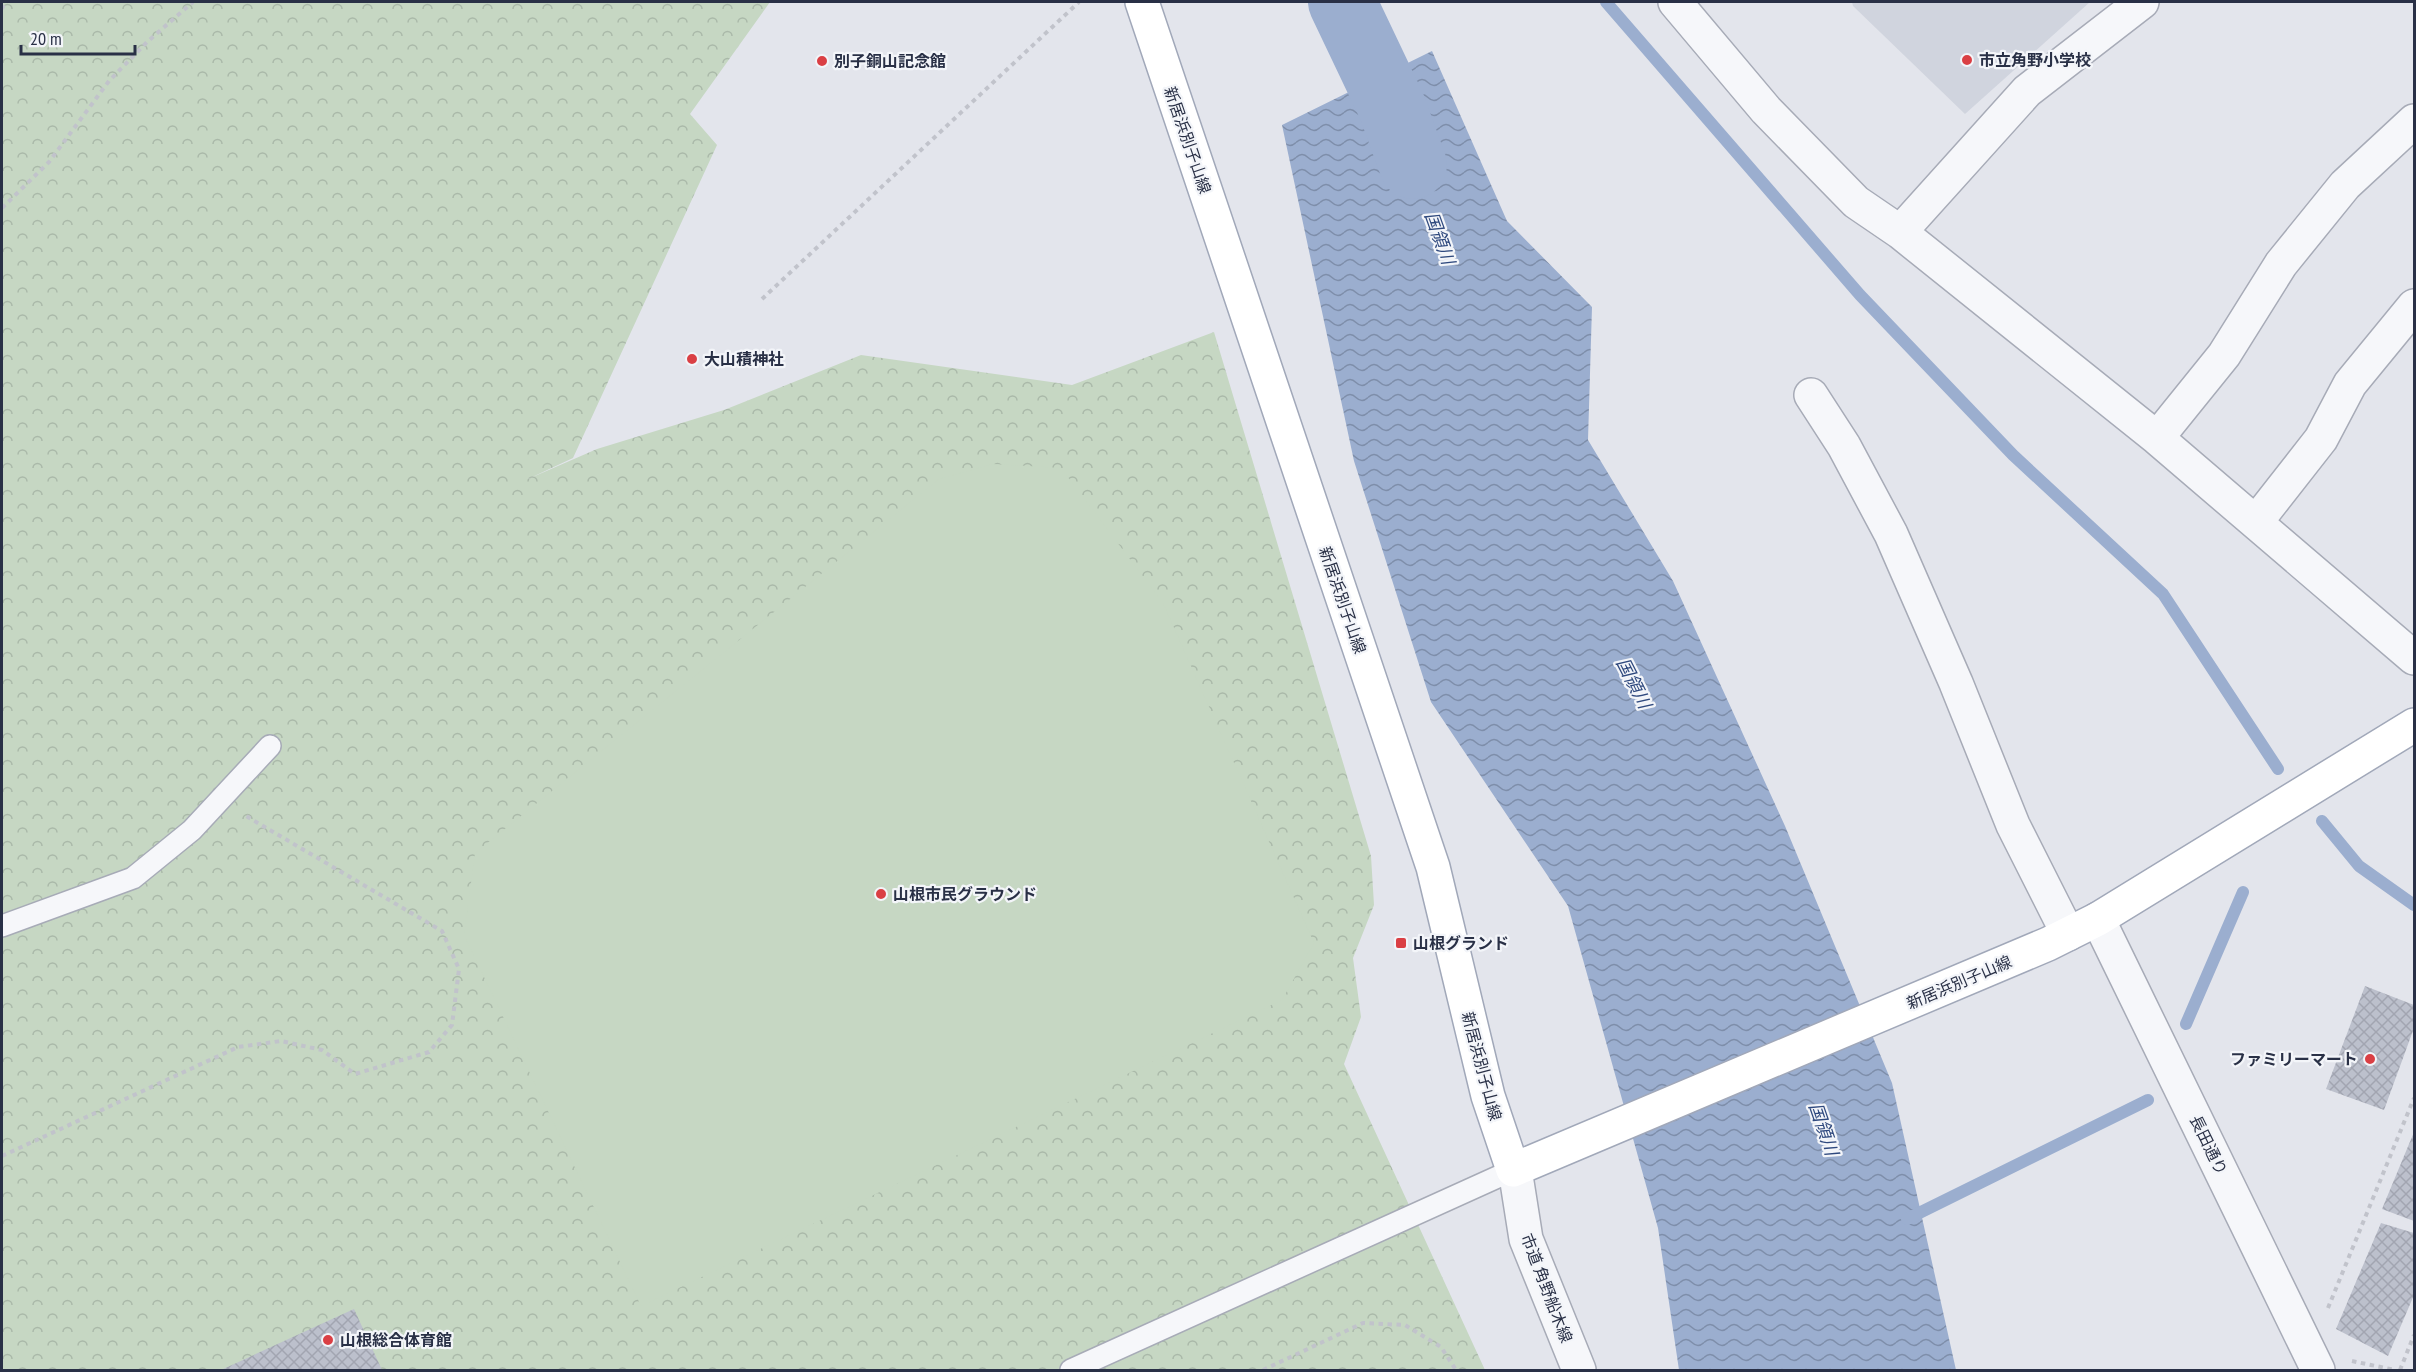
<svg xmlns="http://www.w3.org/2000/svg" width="2416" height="1372" font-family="'PT Sans Narrow','Noto Sans JP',sans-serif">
<defs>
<pattern id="forest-crowns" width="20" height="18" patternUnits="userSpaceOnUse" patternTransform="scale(1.5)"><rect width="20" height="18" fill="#c6d7c3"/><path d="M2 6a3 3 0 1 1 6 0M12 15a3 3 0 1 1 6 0" fill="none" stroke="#aab9a9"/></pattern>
<pattern id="water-waves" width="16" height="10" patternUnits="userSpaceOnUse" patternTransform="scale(1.5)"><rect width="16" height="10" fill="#9baecf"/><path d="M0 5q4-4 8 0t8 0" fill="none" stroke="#7e8eaa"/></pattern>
<pattern id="building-cross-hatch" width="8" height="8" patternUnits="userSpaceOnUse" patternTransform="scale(1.5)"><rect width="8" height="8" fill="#bcc0cc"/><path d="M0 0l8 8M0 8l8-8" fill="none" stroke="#a2a5b1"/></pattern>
</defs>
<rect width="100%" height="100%" fill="#e3e5ec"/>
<path fill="#d0d4de" d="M1852,2h238l-125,112 -112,-108z"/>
<path fill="url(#forest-crowns)" d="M2,2h768l-80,112 27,31 -144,313 -45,21 69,-30 127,-39 137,-55 211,30 142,-53 157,524 3,49 -21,53 8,59 -17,47 141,306h-1483z"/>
<path fill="#c6d7c3" d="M993,464l68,4 102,135 151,340 -32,57 -641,306 -177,-371 11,-82 464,-374z"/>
<path fill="url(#water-waves)" d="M1432,51l75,170 85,86 -4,133 85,141 112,245 107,257 64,287h-277l-21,-142 -90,-322 -137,-204 -77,-241 -72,-336z"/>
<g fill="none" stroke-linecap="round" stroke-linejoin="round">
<path stroke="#9baecf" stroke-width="12" d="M1606,2l254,293 153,160 150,139 115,175
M2322,821l37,45 55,39
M2186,1024l57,-132
M1907,1219l241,-119"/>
<path stroke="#9baecf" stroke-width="68" d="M1342,2l50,105 21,58"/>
</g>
<path fill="url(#building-cross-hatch)" d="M2365,986l49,19v23l-30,82 -58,-21z
M2414,1132v89l-32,-12z
M2381,1223l33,10v62l-26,61 -52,-27z
M354,1309l28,61h-161z"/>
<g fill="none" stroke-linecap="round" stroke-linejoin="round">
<defs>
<path id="service" d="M2,926l131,-48 59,-48 78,-84
M1071,1370l442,-200"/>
<path id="minor" d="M1675,2l91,108 90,92 44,30 257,206 257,220
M1900,232l127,-141 115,-89
M1811,395l33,51 47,88 65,149 57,142 55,109
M2157,438l67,-83 57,-91 64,-79 69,-64
M2256,522l65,-83 29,-55 64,-78"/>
<path id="tertiary" d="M2098,919l220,451
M1513,1170l4,12 9,57 53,131"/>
<path id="primary" d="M1142,2l291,865 55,229 25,74 535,-226 50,-25 316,-194"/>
</defs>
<use href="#service" stroke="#a7abb7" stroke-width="24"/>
<use href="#minor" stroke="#a7abb7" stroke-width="36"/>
<use href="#tertiary" stroke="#a7abb7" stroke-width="36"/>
<use href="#primary" stroke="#a1a8b9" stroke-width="36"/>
<path stroke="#c1c3cb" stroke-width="4" stroke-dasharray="4.5 4.5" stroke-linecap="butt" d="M2,9l3,-7
M2,208l47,-46 60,-81 38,-39 46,-40
M762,299l317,-297
M2,1156l236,-109 43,-6 41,9 33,24 74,-22 23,-27 7,-56 -17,-38 -196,-115
M2328,1308l86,-210
M2352,1361l43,9
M1263,1370l100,-47 42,2 36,22 15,23
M2400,1370l14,-35"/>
<use href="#service" stroke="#f6f7fa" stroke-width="21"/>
<use href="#minor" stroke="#f6f7fa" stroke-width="33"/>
<use href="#tertiary" stroke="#f6f7fa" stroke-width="33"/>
<use href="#primary" stroke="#fff" stroke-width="33"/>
</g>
<g fill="#da3f44" stroke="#f3f5f9" stroke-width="2">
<circle cx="1967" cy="60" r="6"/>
<circle cx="822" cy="61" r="6"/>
<circle cx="692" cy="359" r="6"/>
<circle cx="881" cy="894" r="6"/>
<rect x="1395" y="937" width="12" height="12" rx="3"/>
<circle cx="2370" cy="1059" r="6"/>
<circle cx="328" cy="1340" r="6"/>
</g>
<g text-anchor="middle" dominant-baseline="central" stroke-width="4.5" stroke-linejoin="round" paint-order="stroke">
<g font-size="16" font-weight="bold" fill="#293046" stroke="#f3f5f9" text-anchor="start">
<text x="1979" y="60">市立角野小学校</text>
<text x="834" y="61">別子銅山記念館</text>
<text x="704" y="359">大山積神社</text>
<text x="893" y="894">山根市民グラウンド</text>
<text x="1413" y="943">山根グランド</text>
<text x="2358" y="1059" text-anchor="end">ファミリーマート</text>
<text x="340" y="1340">山根総合体育館</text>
</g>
<g font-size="16" fill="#293046" stroke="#f3f5f9">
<text transform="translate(1188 140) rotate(71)">新居浜別子山線</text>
<text transform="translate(1343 600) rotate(71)">新居浜別子山線</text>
<text transform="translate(1959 982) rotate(-23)">新居浜別子山線</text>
<text transform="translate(1482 1066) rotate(75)">新居浜別子山線</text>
<text transform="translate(2209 1145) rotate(64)">長田通り</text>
<text transform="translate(1547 1288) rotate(69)">市道 角野船木線</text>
</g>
<g font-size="18" font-style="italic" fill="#2f497e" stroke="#f3f5f9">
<text transform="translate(1440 238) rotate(70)">国領川</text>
<text transform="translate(1634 683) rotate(63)">国領川</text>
<text transform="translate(1824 1129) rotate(71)">国領川</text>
</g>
</g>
<rect width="2416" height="1372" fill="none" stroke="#293046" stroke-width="6"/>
<path d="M21 45v9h114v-9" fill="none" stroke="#293046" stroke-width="3"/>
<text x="30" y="45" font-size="18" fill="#293046" stroke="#f3f5f9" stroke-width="4.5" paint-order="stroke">20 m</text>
</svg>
